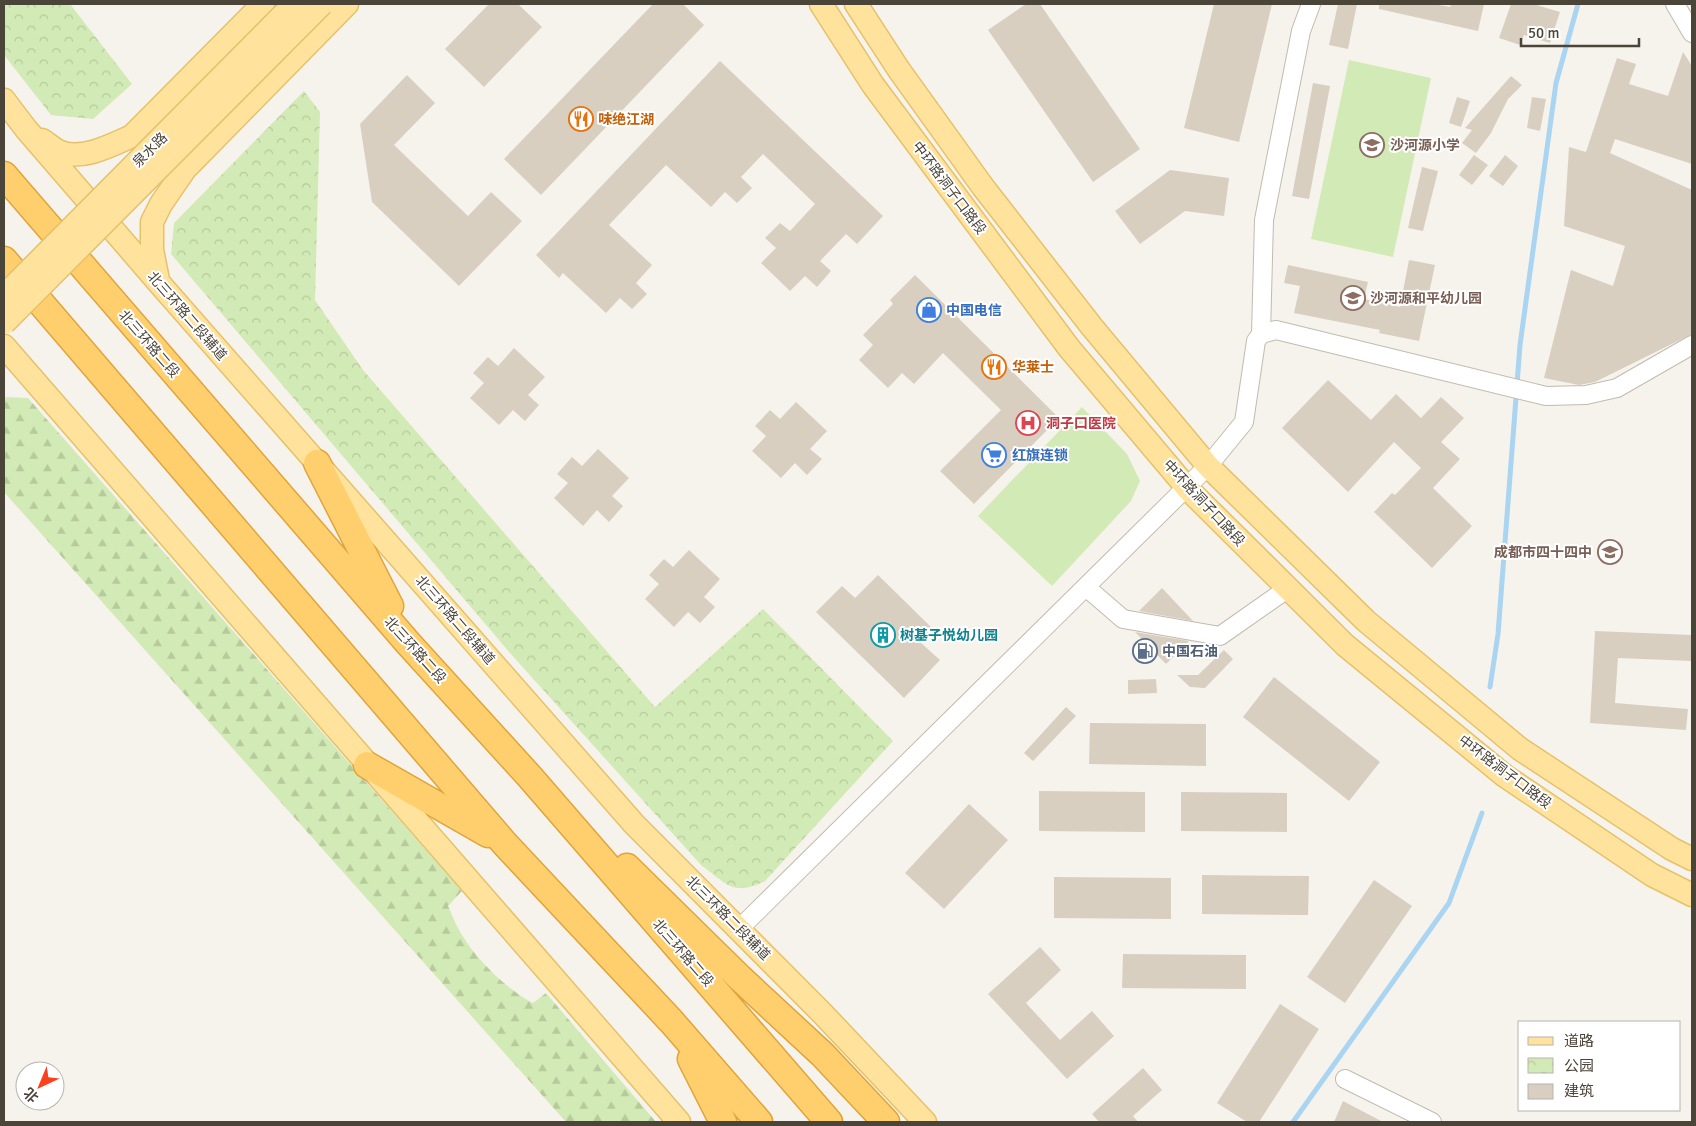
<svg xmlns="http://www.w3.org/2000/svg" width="1696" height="1126" font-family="Signika,'Noto Sans SC',sans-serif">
<defs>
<pattern id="forest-firs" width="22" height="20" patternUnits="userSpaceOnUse" patternTransform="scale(1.25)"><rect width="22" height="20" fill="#d2eab5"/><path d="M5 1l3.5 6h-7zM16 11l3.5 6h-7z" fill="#b6ca9c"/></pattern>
<pattern id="park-crowns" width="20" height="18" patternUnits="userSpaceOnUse" patternTransform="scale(1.25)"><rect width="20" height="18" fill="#d2eab5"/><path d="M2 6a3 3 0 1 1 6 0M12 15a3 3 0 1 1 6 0" fill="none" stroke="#b6ca9c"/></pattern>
</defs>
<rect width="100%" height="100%" fill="#f6f3ec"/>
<path fill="#d2eab5" d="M1349,60l82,18 -38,179 -82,-18z
M1082,407l45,47 13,27 -9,20 -79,85 -74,-70z"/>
<path fill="url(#forest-firs)" d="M6,397l22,1 434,493 -14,15c5,11 9,22 16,32 13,22 46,54 69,65l13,-10 110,129h-90l-562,-630v-93z"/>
<path fill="url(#park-crowns)" d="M4,4h66l62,80 -39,35 -42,-4 -47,-60z
M304,91l16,21 -5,188 48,70 292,337 108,-98 130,132 -128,140c-32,16 -38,3 -64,-16l-191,-212 -339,-399 3,-31z"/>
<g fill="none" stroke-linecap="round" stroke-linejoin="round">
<path stroke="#a9d4f2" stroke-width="5" d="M1490,687l8,-53 22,-289 36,-262 22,-79
M1293,1122l156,-219 33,-90"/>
</g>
<path fill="#d8cfc1" d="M489,4h29l24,23 -58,60 -39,-38z
M653,4h30l21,21 -163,170 -37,-36z
M1026,4h14l100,145 -47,33 -105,-152z
M1214,4h58l-33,138 -55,-14z
M1338,4h19l-9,45 -19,-4z
M1379,4h55l16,3 1,-3h33l-6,27 -99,-22z
M1511,4h22l27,8 -10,31 -26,-8 -4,10 -21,-7z
M1683,52l9,14v98l-77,-25 -5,14 82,37v144l-97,48 -16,3 -35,-7 27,-108 42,16 12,-40 -61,-20 5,-79 17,5 31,-94 19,6 -7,20 39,12z
M720,61l163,155 -26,28 -11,-10 -26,27 11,10 -14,16 -12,-11 -15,15 -29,-28 15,-15 -11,-10 15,-15 10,8 25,-27 -52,-50 -22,23 11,11 -15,15 -12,-11 -14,15 -45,-42 -57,60 43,40 -16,18 11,11 -15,15 -12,-11 -14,15 -43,-40 -4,5 -23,-23z
M407,75l28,28 -41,42 74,71 23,-24 31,29 -63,65 -87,-84 -12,-78z
M1511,76l11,9 -14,14 -17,34 -15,20 -14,-10 10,-13 -7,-2z
M1313,83l17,3 -21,113 -17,-3z
M1457,97l13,4 -9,26 -12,-4z
M1532,97l14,2 -6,32 -13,-3z
M1474,155l14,10 -16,20 -13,-10z
M1505,155l13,11 -15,20 -14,-10z
M1422,167l16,4 -15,60 -15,-3z
M1170,170l59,8 -5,38 -39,-5 -45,33 -25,-33z
M1409,260l26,5 -16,76 -40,-8 1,-3 -86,-17 6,-27 -16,-3 4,-18 80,17 -4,17 36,8z
M915,275l144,143 -85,86 -34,-33 61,-61 -58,-57 -29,31 -12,-11 -14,15 -29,-28 14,-15 -10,-10 30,-31 -3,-4z
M514,348l31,29 -17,18 11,10 -14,16 -12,-11 -14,15 -29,-27 14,-15 -11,-10 15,-16 10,9z
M1328,380l43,40 25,-26 25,24 20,-21 23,21 -23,24 19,17 -27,29 39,38 -40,42 -58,-56 18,-19 3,2 26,-27 -27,-26 -46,50 -66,-64z
M796,402l31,29 -17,18 12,10 -15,16 -12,-12 -14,15 -29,-27 14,-15 -11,-10 15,-16 10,9z
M598,449l31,29 -17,18 11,10 -14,16 -12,-12 -14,16 -29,-28 14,-15 -11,-9 15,-17 10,9z
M689,550l31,29 -16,18 11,10 -15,16 -12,-11 -14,15 -29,-28 14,-15 -10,-9 15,-16 9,8z
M878,575l55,54 -13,13 20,18 -36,38 -88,-86 26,-26 13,12z
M1162,588l31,33 -54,-10z
M1595,631l97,4 -1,26 -73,-3 -3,45 73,6 -2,21 -96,-7z
M1135,632l54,9 -23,23z
M1224,650l9,9 -28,29 -15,-1 -13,-12h21z
M1274,677l106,85 -31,39 -106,-84z
M1156,679l1,14 -29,1v-14z
M1066,707l10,9 -43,45 -9,-8z
M1090,723l116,1v42l-117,-2z
M1039,791l106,1v40l-106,-1z
M1181,792l106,1v39l-106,-1z
M969,804l39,36 -64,69 -39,-36z
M1202,875l107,1 -1,39 -106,-1z
M1054,877l117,1v41l-117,-1z
M1374,880l38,26 -67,97 -38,-26z
M1040,947l21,23 -35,33 34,37 32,-29 22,25 -47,43 -79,-85z
M1123,954l123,1v34l-124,-1z
M1280,1004l39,25 -60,93h-12l-30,-19z
M1143,1068l19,22 -29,26 5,6h-39l-7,-8z
M1343,1101l40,21h-49z"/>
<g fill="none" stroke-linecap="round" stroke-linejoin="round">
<defs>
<path id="minor" d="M1675,4l17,29
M1261,334l3,-114 37,-189 10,-27
M1087,588l36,31 97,17 67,-47
M739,929l469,-463 36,-44 12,-81 5,-7 15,-4 270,66 40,-1 31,-7 75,-43
M1345,1079l87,43"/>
<path id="major" d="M821,4l52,81 196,263 119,141 157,156 160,131 147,99 40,20
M856,4l43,66 84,117 109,140 116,139 158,155 154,128 152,100 20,10
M4,100l22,29 133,154 475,541 188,189 103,109
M42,140c5,3 10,8 16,11 22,11 54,-6 74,-15l131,-132
M158,280l-6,-30v-28l9,-18 24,-35 162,-165
M4,346l675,776"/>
<path id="highway" d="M4,175l404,468 122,134 299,345
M4,260l501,584 166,177 88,101
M317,463l73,143
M367,765l121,69
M627,867l113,111 83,77 63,67
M691,1059l32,63"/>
</defs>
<use href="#minor" stroke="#c2bbae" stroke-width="20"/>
<use href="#major" stroke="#e6c16a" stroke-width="25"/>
<use href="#highway" stroke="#e0a43c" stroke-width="29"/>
<use href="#minor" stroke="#fff" stroke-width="18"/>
<use href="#major" stroke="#ffe39c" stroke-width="22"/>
<use href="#highway" stroke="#ffcf6e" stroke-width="26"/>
<defs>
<path id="major-bridge" d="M4,296l290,-292
M4,323l318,-319"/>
</defs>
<use href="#major-bridge" stroke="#e6c16a" stroke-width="25" stroke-linecap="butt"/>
<use href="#major-bridge" stroke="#ffe39c" stroke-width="22"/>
</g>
<defs>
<symbol id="restaurant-ring" viewBox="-11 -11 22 22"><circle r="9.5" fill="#fff" stroke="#e8710a" stroke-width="1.5"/><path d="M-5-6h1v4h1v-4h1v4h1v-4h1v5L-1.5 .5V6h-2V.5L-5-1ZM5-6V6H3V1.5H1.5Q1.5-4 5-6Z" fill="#e8710a"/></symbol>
<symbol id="school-ring" viewBox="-11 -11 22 22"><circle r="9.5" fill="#fff" stroke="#8d6e63" stroke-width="1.5"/><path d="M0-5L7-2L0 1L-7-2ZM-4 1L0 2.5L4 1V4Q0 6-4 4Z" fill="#8d6e63"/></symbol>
<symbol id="shop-ring" viewBox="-11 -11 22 22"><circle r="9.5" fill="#fff" stroke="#3f7fe0" stroke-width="1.5"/><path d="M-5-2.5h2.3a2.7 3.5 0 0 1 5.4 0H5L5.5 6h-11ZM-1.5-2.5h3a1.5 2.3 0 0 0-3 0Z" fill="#3f7fe0"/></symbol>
<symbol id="hospital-ring" viewBox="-11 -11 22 22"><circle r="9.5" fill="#fff" stroke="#e0444e" stroke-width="1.5"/><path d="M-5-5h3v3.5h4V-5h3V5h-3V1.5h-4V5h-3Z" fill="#e0444e"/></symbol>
<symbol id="supermarket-ring" viewBox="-11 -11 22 22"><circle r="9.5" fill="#fff" stroke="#3f7fe0" stroke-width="1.5"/><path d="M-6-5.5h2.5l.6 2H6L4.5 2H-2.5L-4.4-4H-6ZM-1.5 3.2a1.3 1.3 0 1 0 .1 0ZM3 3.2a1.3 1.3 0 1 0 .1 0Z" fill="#3f7fe0"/></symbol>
<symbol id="building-ring" viewBox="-11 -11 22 22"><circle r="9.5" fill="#fff" stroke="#0f9aa8" stroke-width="1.5"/><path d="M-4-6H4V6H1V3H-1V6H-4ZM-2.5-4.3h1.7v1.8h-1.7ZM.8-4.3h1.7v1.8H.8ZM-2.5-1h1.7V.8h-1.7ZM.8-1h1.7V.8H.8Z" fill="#0f9aa8"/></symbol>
<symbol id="fuel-ring" viewBox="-11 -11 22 22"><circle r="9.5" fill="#fff" stroke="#5c6f8a" stroke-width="1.5"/><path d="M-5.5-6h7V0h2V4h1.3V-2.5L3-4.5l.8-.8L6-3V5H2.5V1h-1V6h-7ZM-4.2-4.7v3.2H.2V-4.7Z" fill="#5c6f8a"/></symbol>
</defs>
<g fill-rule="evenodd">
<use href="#restaurant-ring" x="567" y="105" width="28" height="28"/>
<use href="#school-ring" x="1358" y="131" width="28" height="28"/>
<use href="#school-ring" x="1339" y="284" width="28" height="28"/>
<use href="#shop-ring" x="915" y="296" width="28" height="28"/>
<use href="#restaurant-ring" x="980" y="353" width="28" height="28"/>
<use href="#hospital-ring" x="1014" y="409" width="28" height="28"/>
<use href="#supermarket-ring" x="980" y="441" width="28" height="28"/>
<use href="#school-ring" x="1596" y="538" width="28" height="28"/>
<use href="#building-ring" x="869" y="621" width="28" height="28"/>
<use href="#fuel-ring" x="1131" y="637" width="28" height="28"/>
</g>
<g text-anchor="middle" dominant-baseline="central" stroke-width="4" stroke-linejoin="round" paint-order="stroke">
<g font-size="14" font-weight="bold" fill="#c56008" stroke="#fff" text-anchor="start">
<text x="598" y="119">味绝江湖</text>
<text x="1012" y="367">华莱士</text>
</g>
<g font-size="14" font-weight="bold" fill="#785e54" stroke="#fff" text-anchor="start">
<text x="1390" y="145">沙河源小学</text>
<text x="1370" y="298">沙河源和平幼儿园</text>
<text x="1592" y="552" text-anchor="end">成都市四十四中</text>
</g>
<g font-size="14" fill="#4b4439" stroke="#fff">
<text transform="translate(150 150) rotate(-45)">泉水路</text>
<text transform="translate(949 188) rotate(53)">中环路洞子口路段</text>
<text transform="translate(187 316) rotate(49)">北三环路二段辅道</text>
<text transform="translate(149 344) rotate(49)">北三环路二段</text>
<text transform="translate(1204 503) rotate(47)">中环路洞子口路段</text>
<text transform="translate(455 620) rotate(49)">北三环路二段辅道</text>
<text transform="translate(415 650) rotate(48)">北三环路二段</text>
<text transform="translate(1505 772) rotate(37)">中环路洞子口路段</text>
<text transform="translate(728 918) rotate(45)">北三环路二段辅道</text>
<text transform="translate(683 953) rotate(49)">北三环路二段</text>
</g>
<g font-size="14" font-weight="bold" fill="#366cbe" stroke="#fff" text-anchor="start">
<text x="946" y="310">中国电信</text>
<text x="1012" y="455">红旗连锁</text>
</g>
<g font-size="14" font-weight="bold" fill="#be3a42" stroke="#fff" text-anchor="start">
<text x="1046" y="423">洞子口医院</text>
</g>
<g font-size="14" font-weight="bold" fill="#0d838f" stroke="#fff" text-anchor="start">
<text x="900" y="635">树基子悦幼儿园</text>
</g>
<g font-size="14" font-weight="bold" fill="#4e5e75" stroke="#fff" text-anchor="start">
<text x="1162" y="651">中国石油</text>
</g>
</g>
<rect width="1696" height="1126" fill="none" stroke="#4b4439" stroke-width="10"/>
<rect x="1518" y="1021" width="162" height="90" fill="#ffffff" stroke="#b7b4b0"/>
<rect x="1528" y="1037" width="25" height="8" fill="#ffe39c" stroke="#b7b4b0"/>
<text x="1564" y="1046" font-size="15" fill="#4b4439">道路</text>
<rect x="1528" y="1058" width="25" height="15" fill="url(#park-crowns)" stroke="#b7b4b0"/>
<text x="1564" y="1071" font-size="15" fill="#4b4439">公园</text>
<rect x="1528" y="1084" width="25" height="15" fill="#d8cfc1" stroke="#b7b4b0"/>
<text x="1564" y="1096" font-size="15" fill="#4b4439">建筑</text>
<g transform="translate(40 1086) rotate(224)"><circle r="24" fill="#ffffff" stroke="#b7b4b0"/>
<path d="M0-4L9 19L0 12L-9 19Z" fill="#fc3f1d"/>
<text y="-8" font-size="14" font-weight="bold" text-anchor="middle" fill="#4b4439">北</text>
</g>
<path d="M1521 38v8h118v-8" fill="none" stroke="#4b4439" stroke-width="2.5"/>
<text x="1528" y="38" font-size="15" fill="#4b4439" stroke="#ffffff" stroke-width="4" paint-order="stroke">50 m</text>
</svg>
